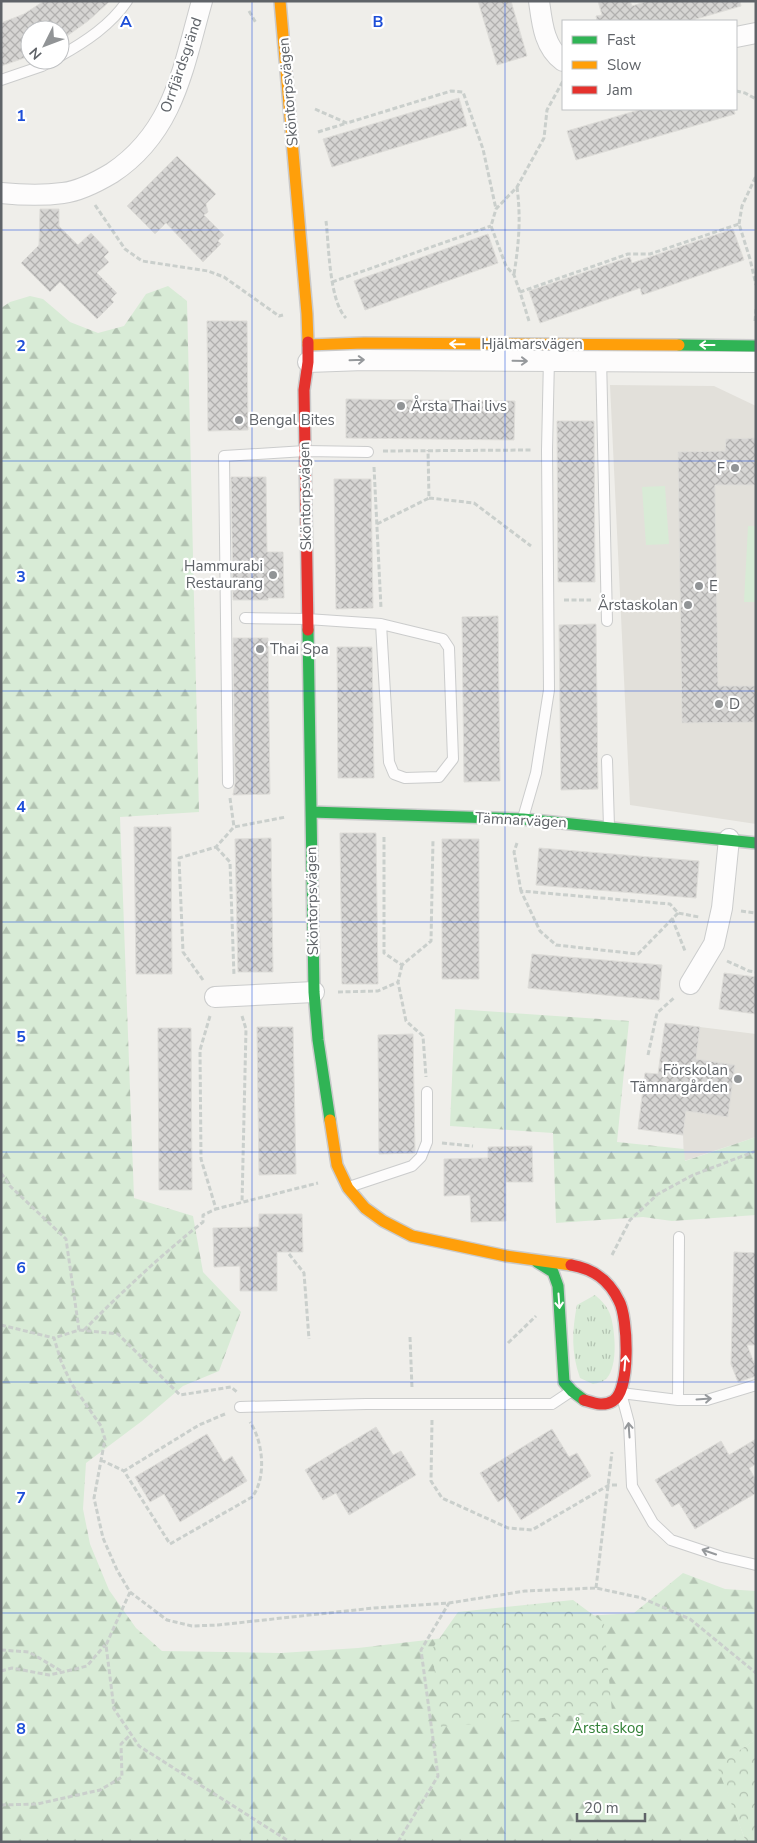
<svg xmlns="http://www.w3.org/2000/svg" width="757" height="1843" font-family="'Nunito Sans',sans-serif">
<defs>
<pattern id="grass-tufts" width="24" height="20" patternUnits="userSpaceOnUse" patternTransform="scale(1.25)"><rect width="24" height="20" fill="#d8ebd6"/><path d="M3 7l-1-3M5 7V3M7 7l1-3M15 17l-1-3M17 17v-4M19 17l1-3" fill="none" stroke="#b2c2b1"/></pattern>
<pattern id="forest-firs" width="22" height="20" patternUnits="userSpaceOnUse" patternTransform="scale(1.25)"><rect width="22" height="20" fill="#d8ebd6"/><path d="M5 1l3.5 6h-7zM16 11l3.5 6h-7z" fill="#b2c2b1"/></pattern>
<pattern id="park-crowns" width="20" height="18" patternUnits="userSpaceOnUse" patternTransform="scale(1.25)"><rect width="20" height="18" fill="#d8ebd6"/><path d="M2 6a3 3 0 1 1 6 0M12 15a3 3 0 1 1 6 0" fill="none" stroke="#b2c2b1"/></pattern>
<pattern id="building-cross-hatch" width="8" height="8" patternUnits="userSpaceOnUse" patternTransform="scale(1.25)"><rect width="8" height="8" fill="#d6d5d3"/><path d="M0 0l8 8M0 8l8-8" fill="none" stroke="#b1b0af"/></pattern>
</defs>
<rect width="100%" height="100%" fill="#efeeea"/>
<path fill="#e2e0da" d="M610,385l104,1 42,20v418l-126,-19z
M700,1027l56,7v103l-72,24 -1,-26 -45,-6 2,-12 56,-57z"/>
<path fill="url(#grass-tufts)" d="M595,1295c7,6 13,12 16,22 4,15 7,48 -4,61 -4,4 -9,5 -14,6l-13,-6c-9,-25 -8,-48 -3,-73z"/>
<path fill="url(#forest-firs)" d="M168,286l19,15 12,511 -79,5 14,381 59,18 10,56 38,40 -22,59 -36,15 -41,35 -56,42 -3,46 7,35 19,46 27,38 26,23 119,2 77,-5 129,-15 81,-16 66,-4 49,-40 42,16 31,2v148l-38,27 28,76h-745v-1534l9,-6 20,-6 13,3 27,23 28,11 26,-7 22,-32z
M455,1009l174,12 -12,121 67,7 1,12 71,-24v78l-84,6 -29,-4 -87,6 -3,-90 -103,-7z"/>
<path fill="url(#park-crowns)" d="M573,1600l31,23 8,89 -171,15 -9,-78 26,-37z
M756,1739v103h-10l-29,-76z"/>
<path fill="#d8ebd6" d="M665,486l4,58 -23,1 -4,-58z
M748,526h8v76h-12z"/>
<path fill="url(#building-cross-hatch)" stroke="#deddd9" d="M44,1h66l-22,20 -28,20v-11h-30v26l-29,10v-43l23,-9z
M478,1h33l16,55 -30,9z
M598,1h32l2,5 16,-5h92l1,5 -52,15h-92l-1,-5 6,-1z
M459,98l8,28 -135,41 -9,-28z
M642,109h92l1,5 -159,46 -9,-29z
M177,156l39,38 -10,10 2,8 -4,3 20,20 -6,6 3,3 -18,18 -37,-39 -11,11 -28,-28z
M40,209h19v17l19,19 13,-12 18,19 -5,5 5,5 -12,11 20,20 -6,6 3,3 -17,17 -37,-37 -10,10 -29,-29 18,-18z
M733,229l11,31 -102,35 -2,-7 -100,35 -11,-32 101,-34 2,6z
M488,234l10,29 -133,47 -11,-29z
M207,321h40l1,109 -40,1z
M346,399l169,2 -1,39 -168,-2z
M557,421h37l1,161h-37z
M756,438v47h-41l3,201h38v36l-74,1 -4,-271 47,-1 1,-12z
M231,477h35l1,75h16l1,46h-16v2h-35z
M334,479h37l2,129 -37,1z
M498,616l2,165 -36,1 -2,-165z
M596,624l2,165 -37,1 -2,-165z
M233,638h35l2,156 -37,1 2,-12z
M337,647h35l2,131h-36z
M134,827h37l1,147h-36z
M340,833h36l2,151h-36z
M271,838l2,134h-35l-3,-133z
M442,839h37v140h-37z
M539,848l160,13 -3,37 -160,-13z
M532,954l130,11 -3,35 -131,-12z
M724,973l32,4v37l-37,-5z
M665,1023l35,4 -4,32 39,6 -7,52 -42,-6 -3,24 -45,-6 7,-56 13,1z
M257,1027h36l3,147 -37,1z
M158,1028h33l1,162h-33z
M413,1034l2,119 -36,1 -1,-119z
M532,1146l1,36h-27v39l-35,1 -1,-27 -26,1v-37l44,-1v-11z
M259,1214h43l1,38h-26v39h-37v-25l-26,1 -1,-39 46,-1z
M734,1252l22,1v92h-9l9,23v8l-18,6 -7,-18z
M376,1427l17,28 8,-4 15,24 -67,40 -13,-22 -13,7 -18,-30z
M552,1429l17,28 8,-4 14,23 -70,44 -15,-23 -8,5 -18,-29z
M207,1434l17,28 8,-6 15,25 -67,41 -16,-28 -14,8 -15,-25z
M756,1439v25l-7,4 7,12v13l-61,36 -16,-26 -7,4 -17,-27 66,-39 8,14z"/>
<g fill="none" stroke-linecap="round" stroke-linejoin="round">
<defs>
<path id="lane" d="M60,56c25,-14 51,-31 67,-55
M1,80l41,-14 11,-6
M601,357l6,264
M245,618l62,1 74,5 62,15 6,9 4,111 -14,18 -34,1 -11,-4 -5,-12 -8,-138
M607,760l2,67
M228,783l-4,-327 81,-5 63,1
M523,818l13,-45 13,-83 -2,-240 2,-92
M349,1187l63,-21 9,-9 6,-15v-50
M756,1385l-49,15h-29l-57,-7 8,30 3,63 21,37 18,17 51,17 34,8
M678,1400l1,-163
M240,1407l126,-3h186l18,-12"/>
<path id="street" d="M539,1c3,22 5,46 24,60
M736,37l20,-4
M1,193c20,2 41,3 62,0 17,-2 34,-11 49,-20 62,-41 71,-105 90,-172
M308,362l56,-2 392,2
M690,984l24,-40 8,-36 7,-69
M215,997l99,-5"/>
<path id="fast" d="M679,345l77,1
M308,630l6,362 4,48 12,80
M311,812l212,7 233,24
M537,1262l16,10 5,14 6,96 8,9 12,9"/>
<path id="slow" d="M280,1l27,313 1,28
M308,345l56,-2 315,2
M330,1120l7,45 11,23 17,20 18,13 29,15 94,20 65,9"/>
<path id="jam" d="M308,342v20l-4,28 4,240
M571,1265c23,4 38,15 48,36 9,16 12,90 -6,100 -10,6 -19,2 -29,-1"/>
</defs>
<use href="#lane" stroke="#cbcccc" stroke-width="12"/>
<use href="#street" stroke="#cbcccc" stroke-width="22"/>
<use href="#fast" stroke="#cacacb" stroke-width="14"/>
<use href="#slow" stroke="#cacacb" stroke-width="14"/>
<use href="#jam" stroke="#cacacb" stroke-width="14"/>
<path stroke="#cacfcc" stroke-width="3" stroke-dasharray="5 2.5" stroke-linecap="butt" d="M249,11l7,12
M736,91l9,2 11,6
M315,109l32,14 104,-32 12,1 20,57 13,60
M318,132l29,-9
M95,205l30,44 17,12 66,10 16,6 55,39 4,-1
M326,221c3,24 3,80 20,97
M739,224l3,-18 14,-30
M514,274c5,-31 7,-56 3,-87
M332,282l159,-56
M520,292l-6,-17 -8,-9 -15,-40 5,-17 21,-22 27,-49 3,-28 16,-29
M529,321l-9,-29 108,-38h22l89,-30 11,35 6,26
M755,321l1,-12
M383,451l149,-1
M374,467l7,141
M429,498l45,5 57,43
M377,524l52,-26 -1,-48
M564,600h27
M230,798l4,29
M384,837v116l18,12 29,-24 2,-101
M517,843l-3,9 7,39
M216,847l14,15 4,114
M741,911l15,2
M678,913l-40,41 -82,-9 -16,-14 -19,-40 149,13 8,9 21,4
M672,918l13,33
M727,961l22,10 7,1
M402,965l-4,17 8,39 17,15 3,41
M203,980l-20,-28 -4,-94 37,-11 18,-20 52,-10
M338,992l40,-1 20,-9
M210,1016l-10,34 1,109 15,50 102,-26
M242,1016l4,13 -4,174
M648,1055l9,-42 18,-16
M442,1143l31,3
M1,1173l9,13 56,53 13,91 -25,8
M289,1254l15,19 5,66
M612,1255l18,-35 28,-26 35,-19 63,-24
M1,1325l53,13 7,23 10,22 30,43 4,13 -11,59 9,40 14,32 13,22 37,28 25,6 26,-1 156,-17 75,-5 76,-12 71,-3 46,10 48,21 66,54
M79,1330l39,4 62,61 51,-8 6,5
M84,1330c38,-38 77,-75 119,-108v-7l13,-6
M410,1337l2,51
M508,1343l28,-27
M225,1414l-26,11 -75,46 46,73 82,-47c15,-19 11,-56 -2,-75
M432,1420l-1,61 11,17 66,30 24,2 77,-45h9
M101,1460l23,11
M596,1588l16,-136
M130,1592l-24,53 8,64 25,37 151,96
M1,1650l28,2 34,20
M1,1671l11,-3 37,7 14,-3 24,-6 18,-21
M1,1805l36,-1 63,-14 22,-13 -1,-33 10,-10
M398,1842l40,-66 -17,-126 28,-47"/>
<use href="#lane" stroke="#fdfcfc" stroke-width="10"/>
<use href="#street" stroke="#fdfcfc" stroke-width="20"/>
<use href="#fast" stroke="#30b455" stroke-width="11"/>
<use href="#slow" stroke="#ff9f0a" stroke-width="11"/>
<use href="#jam" stroke="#e5322d" stroke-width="11"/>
</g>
<defs><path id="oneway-shaft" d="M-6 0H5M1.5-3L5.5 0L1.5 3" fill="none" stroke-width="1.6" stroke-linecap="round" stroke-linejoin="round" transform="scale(1.25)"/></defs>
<g stroke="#fff">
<use href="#oneway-shaft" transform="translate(457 344) rotate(-179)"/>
<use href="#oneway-shaft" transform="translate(707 345) rotate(-180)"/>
<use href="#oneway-shaft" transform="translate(559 1301) rotate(86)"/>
<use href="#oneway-shaft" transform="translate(625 1363) rotate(-85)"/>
</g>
<g stroke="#96999c">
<use href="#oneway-shaft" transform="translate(357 360) rotate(-2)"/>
<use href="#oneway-shaft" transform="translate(520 361) rotate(1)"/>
<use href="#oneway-shaft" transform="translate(704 1399) rotate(-4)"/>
<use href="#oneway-shaft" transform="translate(629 1430) rotate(-94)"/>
<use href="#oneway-shaft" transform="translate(709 1552) rotate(-161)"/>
</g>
<path fill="none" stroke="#1d4ed8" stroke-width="1" stroke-opacity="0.55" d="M252,1v1841M505,1v1841M1,230h755M1,461h755M1,691h755M1,922h755M1,1152h755M1,1382h755M1,1613h755"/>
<g fill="#919496" stroke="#fff" stroke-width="2">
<circle cx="401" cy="406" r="5"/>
<circle cx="239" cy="420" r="5"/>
<circle cx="735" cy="468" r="5"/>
<circle cx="273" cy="575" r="5"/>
<circle cx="699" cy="586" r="5"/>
<circle cx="688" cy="605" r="5"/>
<circle cx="260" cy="649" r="5"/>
<circle cx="719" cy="704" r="5"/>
<circle cx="738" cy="1079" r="5"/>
</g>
<g text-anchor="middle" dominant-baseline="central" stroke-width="4.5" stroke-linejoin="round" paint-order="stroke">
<g font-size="15" fill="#5f6368" stroke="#fff">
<text transform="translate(181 65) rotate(-71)">Orrfjärdsgränd</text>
<text transform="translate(288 92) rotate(-95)">Sköntorpsvägen</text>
<text x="532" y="344">Hjälmarsvägen</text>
<text transform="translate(305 496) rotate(-91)">Sköntorpsvägen</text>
<text transform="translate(521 820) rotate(3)">Tämnarvägen</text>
<text transform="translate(312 901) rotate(-91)">Sköntorpsvägen</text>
</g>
<g font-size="15" fill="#5f6368" stroke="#fff" text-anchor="start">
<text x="411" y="406">Årsta Thai livs</text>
<text x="249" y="420">Bengal Bites</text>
<text x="725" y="468" text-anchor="end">F</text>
<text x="263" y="566" text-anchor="end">Hammurabi<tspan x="263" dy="17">Restaurang</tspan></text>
<text x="709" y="586">E</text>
<text x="678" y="605" text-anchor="end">Årstaskolan</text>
<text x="270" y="649">Thai Spa</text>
<text x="729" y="704">D</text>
<text x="728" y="1070" text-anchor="end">Förskolan<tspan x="728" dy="17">Tämnargården</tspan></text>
</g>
<g font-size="15" fill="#348238" stroke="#fff">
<text x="608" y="1728">Årsta skog</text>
</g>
</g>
<g font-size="16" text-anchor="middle" font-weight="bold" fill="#1d4ed8" stroke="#fff" stroke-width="4.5" stroke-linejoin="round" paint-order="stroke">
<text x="126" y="27">A</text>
<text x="378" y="27">B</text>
<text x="21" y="121">1</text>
<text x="21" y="351">2</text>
<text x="21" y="582">3</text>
<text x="21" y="812">4</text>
<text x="21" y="1042">5</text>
<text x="21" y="1273">6</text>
<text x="21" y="1503">7</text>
<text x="21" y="1734">8</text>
</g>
<rect width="757" height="1843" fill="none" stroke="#5f6368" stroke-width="5"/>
<rect x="562" y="20" width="175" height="90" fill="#ffffff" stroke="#bfc1c3"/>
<rect x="572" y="36" width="25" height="8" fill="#30b455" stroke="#bfc1c3"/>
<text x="607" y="45" font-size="15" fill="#5f6368">Fast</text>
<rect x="572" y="61" width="25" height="8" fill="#ff9f0a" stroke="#bfc1c3"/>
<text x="607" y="70" font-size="15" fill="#5f6368">Slow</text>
<rect x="572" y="86" width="25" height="8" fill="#e5322d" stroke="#bfc1c3"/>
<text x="607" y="95" font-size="15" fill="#5f6368">Jam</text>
<g transform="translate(45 45) rotate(228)"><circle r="24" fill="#ffffff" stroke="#bfc1c3"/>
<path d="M0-4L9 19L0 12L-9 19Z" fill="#919496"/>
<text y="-8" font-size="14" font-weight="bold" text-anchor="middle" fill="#5f6368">N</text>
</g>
<path d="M577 1813v8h68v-8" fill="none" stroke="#5f6368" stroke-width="2.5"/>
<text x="584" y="1813" font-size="15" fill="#5f6368" stroke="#ffffff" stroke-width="4" paint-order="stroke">20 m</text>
</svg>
